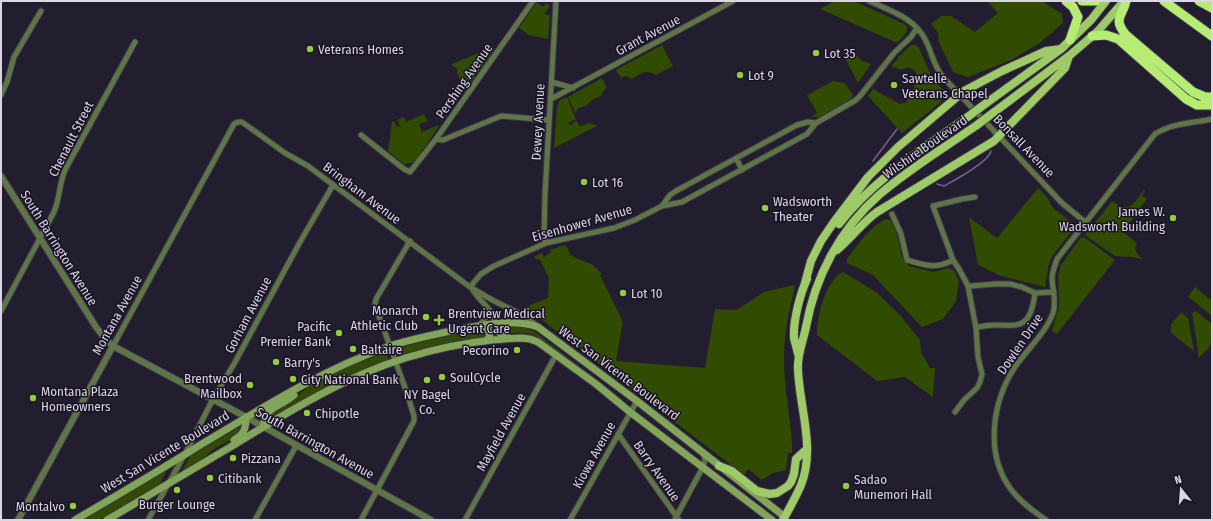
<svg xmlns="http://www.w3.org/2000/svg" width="1213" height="521" font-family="'Fira Sans Condensed',sans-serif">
<rect width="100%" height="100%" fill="#231d30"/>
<path fill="#314b01" d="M835,1h19l50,23 3,2v6l-9,10h-3l-75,-33z
M987,1h55l20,13 1,9 -23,20 -29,17 -43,17 -15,-5 -14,-30 -1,-9 -7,-9 10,-8h10l24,16 23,-19z
M537,2l6,5 3,-4 4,3 -6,8 6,1 -2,24 -19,-4 -10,-7z
M662,45l11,21 -17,9c-10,-6 -14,-2 -24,4l-6,-3 -5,2 -5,-8z
M911,45h5l3,3 12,27 13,17 -3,10 -39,31 -34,-37 5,-7 27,15 6,-1 8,-15v-7h-2c10,-9 -1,-17 -11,-11l-10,-4 7,-7 -1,-1z
M493,47l1,3 -24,34 -7,-4 -2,3 -4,-11v-4l-4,-1 -1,-3z
M850,48l12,13 9,3 -13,19 -15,-29z
M602,78l5,10 -3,2 -3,6 -8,3 -6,6 -10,4 -1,5 -8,-17z
M833,81l12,2 8,12 -1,3 -32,19h-8l5,-4 -10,-18z
M567,97l9,22 -8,4 1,1 4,1v-3l4,-1 2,5h2l8,-3 7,2 1,1 -43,22 3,-42 3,-6z
M424,114l4,7 -9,3 3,8 16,-7 1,1 -23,34 -4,3 -8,1 -16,-13 4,-29 2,-1 3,6 3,-1 -3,-6 7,-3 2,5z
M1038,188l9,9 6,11 17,13 3,9 -20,25 -4,9 -4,23 -44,-11 -23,-11 -9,-48 28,21z
M1144,190l1,1 -3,5 5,3 -24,33 14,11c-4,7 0,11 6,16l-12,-2 -16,-1 -30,-21 27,-34c18,13 20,4 32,-11z
M886,219l5,2 6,13 5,23 7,9 24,6 15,-4 6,2 5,11 -3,20 -13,18 -21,8 -49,-52 -26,-12v-4c11,-15 22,-32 39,-40z
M1081,237l1,1 2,-1 31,23 -58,74 -5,-3 7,-25 -1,-31 3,-10z
M564,245l3,2 3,7 4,3 19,8 9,9 -2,1 23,47 -7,39 89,7 10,-59 21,1 28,-18 30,-7 1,2c-6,23 -11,47 -11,71 0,29 6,57 8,86v9h-4l-2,17 -13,3 -11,7 -14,-11 -4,6 -219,-168 23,-9 1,-20 -9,-18 -4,-1 -2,-2 5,-3v1l3,-2 2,4 7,-5 -1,-2z
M843,272l33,20 24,23 20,25 1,12 9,16h5l-2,29 -28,-20 -28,4 -60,-46c-1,-18 9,-55 26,-63z
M1195,287l17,14v15l-24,-19z
M1196,311l16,13c0,17 1,24 -14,34v-8l-6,-37z
M1181,312l7,6 6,33 -23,-18v-8z
M512,326l11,1 12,5 88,68 -1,2 -88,-67 -9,-2h-20l-1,-6z
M482,329l4,1 1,8 -86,19 -2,-1 -2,-6 1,-2 55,-14z
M386,352l3,8 -47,19 -73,41 -2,-2 1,-3 28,-18 13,-11 39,-19z
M243,425l-4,10 -25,14 -13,11 -19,11 8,-15z
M167,470l-7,14 -61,36h-17z"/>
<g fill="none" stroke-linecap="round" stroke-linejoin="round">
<path stroke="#73618f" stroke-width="1.5" d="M873,161l24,-32
M900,171h2
M937,184l7,2c11,-6 45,-24 47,-35"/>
<defs>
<path id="minor" d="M869,1c22,10 46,17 57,40 6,12 8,26 17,36l119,126 23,19
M552,82l21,6
M1,95l6,-13 7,-25 27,-46
M551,99l182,-98
M361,135l43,34 6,3 26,-33 97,-138
M436,139l7,1 58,-24 48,4
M736,158l6,12
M975,197l-13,2 -29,7 20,54 6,9 8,15 1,2h3l24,-2h15l12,3 13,6 19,-1
M662,206l8,-11 6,-4 121,-66 11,-3 8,1
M892,214l9,20 6,26c18,5 28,10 46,0
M546,243l-2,-8 1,-41 11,-193
M968,286l8,42
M470,287l11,-13 13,-8 52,-23 68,-15 21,-8 27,-14 20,-4 125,-68 9,-11 40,-23 4,-4 34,-43 17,-16 6,-9
M471,287c9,16 21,20 25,37
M1,311l53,-99c6,-14 5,-28 11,-42l70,-128
M479,326l6,-8 1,-12
M113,346l121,-222 4,-2h4l43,31 23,13 162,121 24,14 29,14 13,10
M955,412l9,-12 13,-12 3,-6 2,-8 -4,-17 -2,-29c30,-11 53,15 59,-35
M618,434l61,86
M675,519l28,-52 2,-7 -2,-7
M148,520l37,-66 28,-55 21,-35 66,-122 33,-57
M255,520l41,-74
M361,520l53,-99v-5l-7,-23 -32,-88 1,-6 34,-58
M465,520l91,-165
M570,520l67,-119
M1046,520c-13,-9 -27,-19 -36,-32 -25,-35 -18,-86 5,-121 11,-16 32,-36 38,-54 4,-12 -1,-25 -1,-36 1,-7 3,-12 5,-18l98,-125c17,-11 38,-11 57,-15"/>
<path id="tertiary" d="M1,176l95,151 10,13 7,6 133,71 185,103
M18,520l95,-174"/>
<path id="secondary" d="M496,324l4,9 9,5
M480,327c7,2 11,3 9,11l-4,3
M263,427c3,-22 16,-19 31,-32
M234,440c10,-6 12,-11 12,-23
M75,520c41,-24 82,-48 122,-73 62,-37 124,-77 193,-101 25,-8 51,-13 76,-18 23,-4 50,-9 72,-1l99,74 148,116
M107,520c40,-24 80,-47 120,-71 38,-23 76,-47 116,-66 54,-27 118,-43 179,-45l8,1 8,3 58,42 34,28 142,108"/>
<path id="primary" d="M981,107l80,-58 30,-29 15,-19
M989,116l80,-60 29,-25 26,-30
M839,224c35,-45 84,-75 130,-108
M837,250c14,-12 25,-27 40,-38l117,-71 71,-73 4,-12
M805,283l6,-22 10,-20 13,-19 34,-45 30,-30 66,-56 38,-20 44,-20 15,-2
M798,354c-1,-5 -3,-11 -4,-16 -1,-17 6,-44 13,-59
M719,466l13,5 25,20 13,3 7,-1 11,-7 3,-4 3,-8 2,-15 11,-10
M783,520c6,-11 13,-23 18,-35 15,-37 -2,-79 -3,-116 -1,-15 5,-27 8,-42 9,-50 34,-98 73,-132 30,-26 65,-47 98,-70"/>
<path id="motorway" d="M1066,1l7,6 5,10 -8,23
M1082,1h14
M1126,1c-3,15 -14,17 0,34l67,57 12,5h7
M1164,1l48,35
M1199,1l13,7
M1092,36l14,-1 12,4 68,60 11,6h15"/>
</defs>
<use href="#minor" stroke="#3d3749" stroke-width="7"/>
<use href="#tertiary" stroke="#3d3749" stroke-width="8"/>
<use href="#secondary" stroke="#3d3749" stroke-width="9"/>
<use href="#primary" stroke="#3d3749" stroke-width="10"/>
<use href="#motorway" stroke="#3d3749" stroke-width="11"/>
<use href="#minor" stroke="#5f7547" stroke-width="5"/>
<use href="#tertiary" stroke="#5f7547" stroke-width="6"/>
<use href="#secondary" stroke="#82a559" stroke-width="7"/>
<use href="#primary" stroke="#9eca67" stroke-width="8"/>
<use href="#motorway" stroke="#b6ec73" stroke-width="9"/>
<defs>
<path id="primary-bridge" d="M969,116l12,-9
M977,125l12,-9"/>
</defs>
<use href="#primary-bridge" stroke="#3d3749" stroke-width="10" stroke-linecap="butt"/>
<use href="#primary-bridge" stroke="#9eca67" stroke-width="8"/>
</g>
<g fill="#93cc3d" stroke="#1a1326" stroke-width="1.5">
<circle cx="310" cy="49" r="4"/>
<circle cx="816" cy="53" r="4"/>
<circle cx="740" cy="75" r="4"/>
<circle cx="894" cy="85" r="4"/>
<circle cx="584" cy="182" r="4"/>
<circle cx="765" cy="208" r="4"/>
<circle cx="1173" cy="218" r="4"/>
<circle cx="623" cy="293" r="4"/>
<circle cx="426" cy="317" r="4"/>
<path d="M437 314h4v4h4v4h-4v4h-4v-4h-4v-4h4z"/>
<circle cx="339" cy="333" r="4"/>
<circle cx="353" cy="349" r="4"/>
<circle cx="517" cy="350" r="4"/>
<circle cx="276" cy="362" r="4"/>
<circle cx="442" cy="377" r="4"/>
<circle cx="293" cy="379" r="4"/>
<circle cx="427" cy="380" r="4"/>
<circle cx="250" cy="385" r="4"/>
<circle cx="33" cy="398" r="4"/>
<circle cx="307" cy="413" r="4"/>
<circle cx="233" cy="458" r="4"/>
<circle cx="210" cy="478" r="4"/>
<circle cx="846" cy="486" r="4"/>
<circle cx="177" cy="490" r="4"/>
<circle cx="73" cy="506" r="4"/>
</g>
<g text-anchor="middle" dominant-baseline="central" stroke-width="3" stroke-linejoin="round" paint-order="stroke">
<g font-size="13" fill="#dad6e3" stroke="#1a1326">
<text transform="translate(648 35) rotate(-28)">Grant Avenue</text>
<text transform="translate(464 81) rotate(-55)">Pershing Avenue</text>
<text transform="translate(538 122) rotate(-87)">Dewey Avenue</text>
<text transform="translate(71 139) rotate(-63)">Chenault Street</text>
<text transform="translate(1024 146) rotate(46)">Bonsall Avenue</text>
<text transform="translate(925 147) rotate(-35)">Wilshire Boulevard</text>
<text transform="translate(362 193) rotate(37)">Bringham Avenue</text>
<text transform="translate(582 223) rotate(-16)">Eisenhower Avenue</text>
<text transform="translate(59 248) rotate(58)">South Barrington Avenue</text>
<text transform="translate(117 315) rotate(-61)">Montana Avenue</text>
<text transform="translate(248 315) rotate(-62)">Gorham Avenue</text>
<text transform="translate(1020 344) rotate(-56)">Dowlen Drive</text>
<text transform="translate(619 373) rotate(37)">West San Vicente Boulevard</text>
<text transform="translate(501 432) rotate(-61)">Mayfield Avenue</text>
<text transform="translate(315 443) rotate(29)">South Barrington Avenue</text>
<text transform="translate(165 452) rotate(-31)">West San Vicente Boulevard</text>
<text transform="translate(594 455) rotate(-61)">Kiowa Avenue</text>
<text transform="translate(657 471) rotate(55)">Barry Avenue</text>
</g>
<g font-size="13" fill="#dad6e3" stroke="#1a1326" text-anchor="start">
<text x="318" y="49">Veterans Homes</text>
<text x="824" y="53">Lot 35</text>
<text x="748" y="75">Lot 9</text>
<text x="902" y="78">Sawtelle<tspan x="902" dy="15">Veterans Chapel</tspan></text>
<text x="592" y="182">Lot 16</text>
<text x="773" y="201">Wadsworth<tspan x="773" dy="15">Theater</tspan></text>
<text x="1165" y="211" text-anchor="end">James W.<tspan x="1165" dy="15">Wadsworth Building</tspan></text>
<text x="631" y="293">Lot 10</text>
<text x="418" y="310" text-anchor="end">Monarch<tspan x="418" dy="15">Athletic Club</tspan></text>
<text x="448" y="313">Brentview Medical<tspan x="448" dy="15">Urgent Care</tspan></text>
<text x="331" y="326" text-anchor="end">Pacific<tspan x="331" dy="15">Premier Bank</tspan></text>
<text x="361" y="349">Baltaire</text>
<text x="509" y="350" text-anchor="end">Pecorino</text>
<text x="284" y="362">Barry's</text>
<text x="450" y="377">SoulCycle</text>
<text x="242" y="378" text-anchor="end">Brentwood<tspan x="242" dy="15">Mailbox</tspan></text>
<text x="301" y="379">City National Bank</text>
<text x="41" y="391">Montana Plaza<tspan x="41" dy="15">Homeowners</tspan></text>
<text x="427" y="394" text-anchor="middle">NY Bagel<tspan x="427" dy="15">Co.</tspan></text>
<text x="315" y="413">Chipotle</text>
<text x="241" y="458">Pizzana</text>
<text x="218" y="478">Citibank</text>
<text x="854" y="479">Sadao<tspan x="854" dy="15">Munemori Hall</tspan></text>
<text x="177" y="504" text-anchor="middle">Burger Lounge</text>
<text x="65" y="506" text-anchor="end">Montalvo</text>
</g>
</g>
<rect width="1213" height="521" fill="none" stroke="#dad6e3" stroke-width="4"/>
<g transform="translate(1181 489) rotate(343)" stroke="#1a1326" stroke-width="3" paint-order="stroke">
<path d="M0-3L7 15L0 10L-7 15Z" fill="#dad6e3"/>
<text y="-6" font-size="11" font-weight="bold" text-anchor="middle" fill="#dad6e3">N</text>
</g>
</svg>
